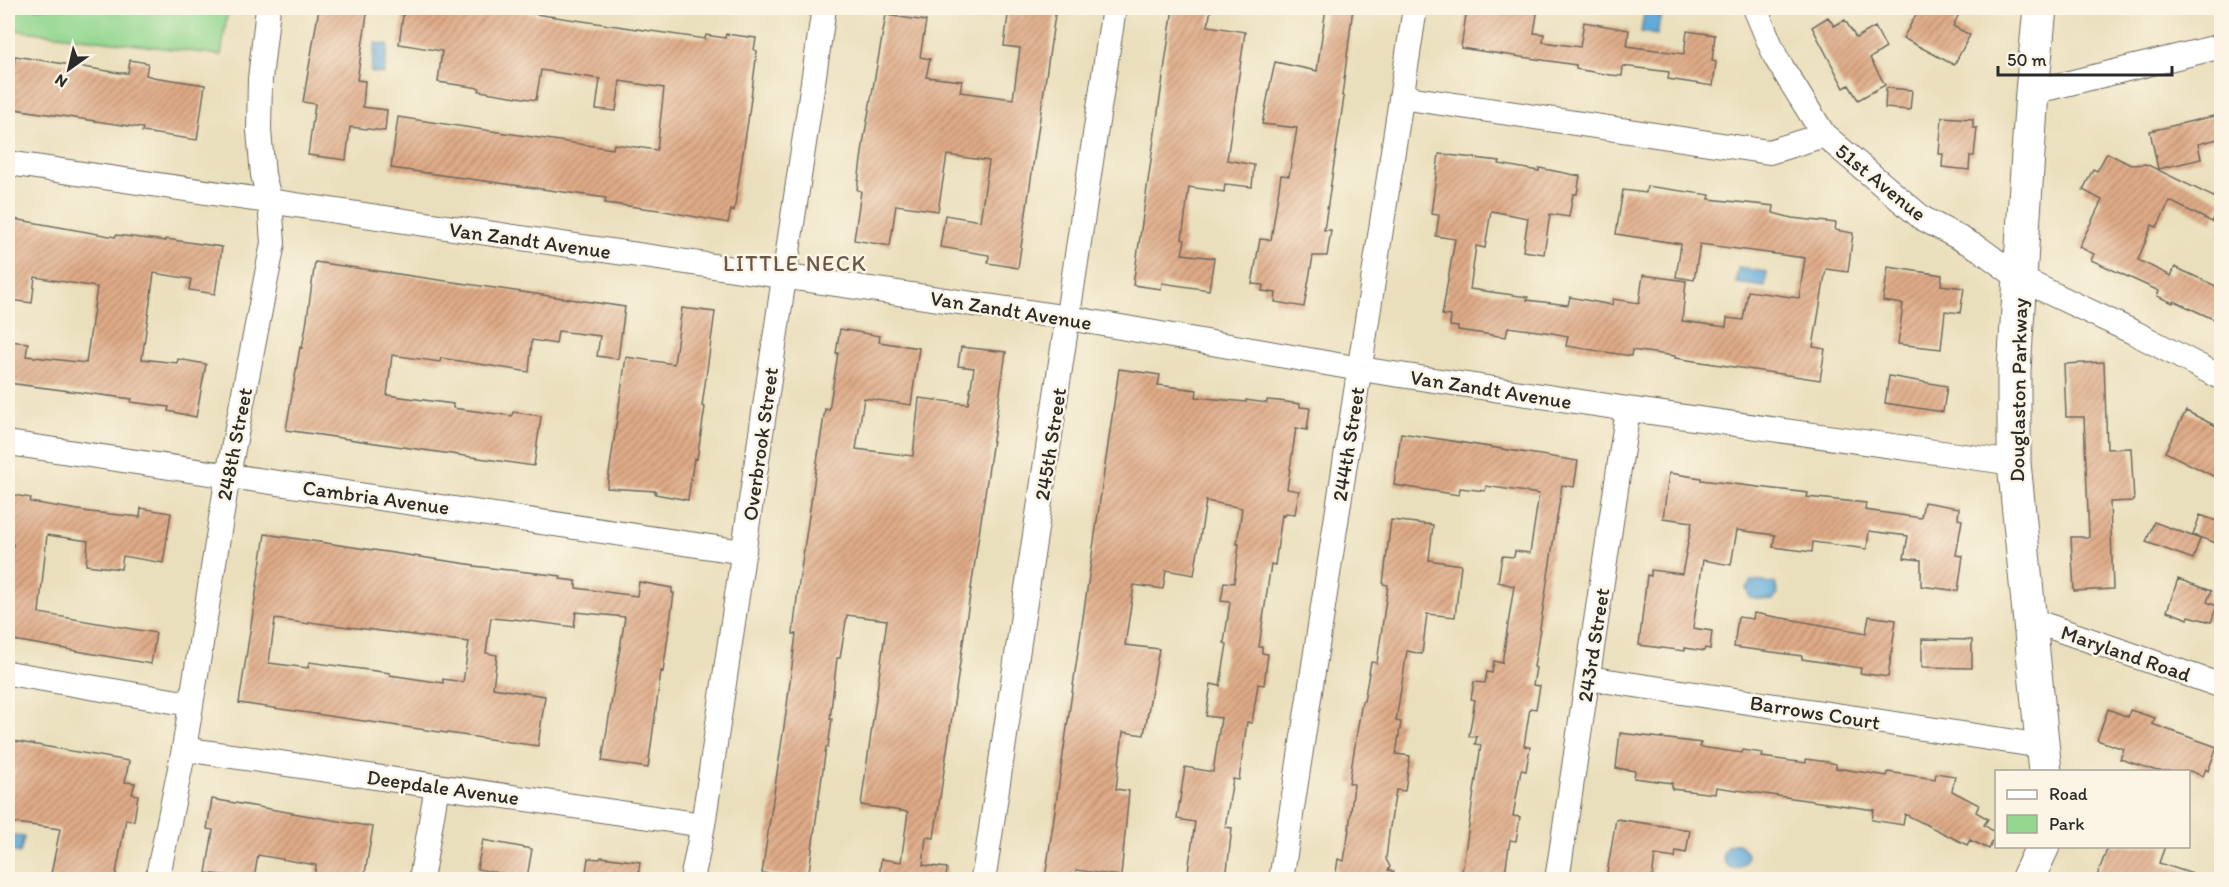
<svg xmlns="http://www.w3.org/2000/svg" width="2229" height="887" font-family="Itim,sans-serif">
<defs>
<pattern id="building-hatch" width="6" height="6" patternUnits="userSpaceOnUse" patternTransform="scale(1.5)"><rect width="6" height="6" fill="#dfab87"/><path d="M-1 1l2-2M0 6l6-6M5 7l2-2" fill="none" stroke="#b58b6f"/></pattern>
</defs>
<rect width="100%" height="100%" fill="#fcf5e5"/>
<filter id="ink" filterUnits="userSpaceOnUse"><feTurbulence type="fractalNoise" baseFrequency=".0167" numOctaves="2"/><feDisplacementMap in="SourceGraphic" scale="12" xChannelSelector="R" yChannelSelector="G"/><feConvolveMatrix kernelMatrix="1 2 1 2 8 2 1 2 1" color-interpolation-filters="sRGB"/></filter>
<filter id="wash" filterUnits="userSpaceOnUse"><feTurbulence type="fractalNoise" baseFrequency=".008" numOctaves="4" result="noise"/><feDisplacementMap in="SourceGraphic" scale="24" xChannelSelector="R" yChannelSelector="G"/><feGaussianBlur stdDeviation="1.35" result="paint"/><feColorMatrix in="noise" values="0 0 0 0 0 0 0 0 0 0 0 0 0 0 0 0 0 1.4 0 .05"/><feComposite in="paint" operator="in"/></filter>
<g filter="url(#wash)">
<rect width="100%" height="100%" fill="#eadfbc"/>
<path fill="#93d790" stroke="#5f815e" stroke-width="1.5" d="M8,8h220l-7,47 -213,-26z"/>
<path fill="#61aad8" stroke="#466a82" stroke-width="1.5" d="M1645,8h17l-5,27 -16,-3z
M375,43l13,2 -4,29 -13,-2z
M1738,268l29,4 -2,15 -29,-4z
M1751,581l24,2 3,11 -5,6 -23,-2 -4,-10z
M8,834l16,3 -4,16 -12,-3z
M1723 856a12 12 0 1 1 24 0a12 12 0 1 1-24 0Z"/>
<g id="blocks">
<path fill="url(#building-hatch)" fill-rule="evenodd" d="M319,8h49l-11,72 8,1 -2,26 24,3 -2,21 -35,-4 -4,33 -38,-5 7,-51 -12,-2z
M404,8h91l210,31 1,-4 19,3 1,-4 30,4 -2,12 3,1 -9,70 -14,90 -3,-1 -3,13 -69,-13 -54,-7 1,-5 -215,-30 7,-51 215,32 1,-5 43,6 7,-62 -44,-7 -4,30 -20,-2 4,-30 -59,-9 -5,30 -57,-9 1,-3 -42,-6 4,-31 -43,-7z
M1009,8h47l-38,260 -30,-5 1,-8 -49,-8 5,-32 35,6 9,-60 -42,-6 -9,56 -42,-6 -6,41 -36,-6 7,-49 -4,-1 7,-52 22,-123 40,6 -6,36 10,2 -4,18 36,4 -2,11 53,7 7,-51 -16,-2z
M1173,8h38l-3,18 37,6 -18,128 27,5 -2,22 -27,-3 -1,8 -35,-5 -7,52 3,1 -3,14 32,4 -5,32 -47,-7 -1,6 -28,-4z
M1326,8h27l-11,88 2,1 -20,133h7l-4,26h-14l-9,51 -29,-5 1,-9 -14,-2 1,-6 -11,-1 8,-45 11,1 10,-65 8,1 8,-48 -35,-4 13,-62 42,9z
M1467,8h71l-4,25 10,1 -1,8 37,5 4,-25 45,8 -2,16 57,8 3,-23 28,4 -3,26 4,1 -3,24 -45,-7 1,-7 -46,-6 -1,10 -12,-1 -34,-6v-4l-115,-17z
M1920,8h42l-9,18 17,9 -16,30 -51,-27z
M1828,17l6,9 11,-6 11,18 19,-11 11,21 -16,10 15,27 -27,15 -9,-15 -5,3 -32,-61z
M15,56l105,17h8l2,-13 18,3 -2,12 7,2 52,8 -8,55 -55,-8 1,-4 -135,-20z
M1886,88l26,2 -2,20 -25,-2z
M2222,114v24l-24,6 3,15 -43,10 -8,-38z
M1942,117l31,2v9h4l-3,28h-4l-1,14 -27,-3 1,-13h-4z
M2107,153l24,12 15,-1 76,37 -10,21 -42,-21 -13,26 -5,-2 -14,35 33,16 4,-9 47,22v34l-48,-22 -1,2 -16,-7 2,-5 -68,-31 3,-6 -15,-7 23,-47 -19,-10 10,-21 4,2z
M1439,154l61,7 -1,3 40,7v-3l41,8 -3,18h-4l-4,23 -19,-3 -6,40 -21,-3 5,-33 -37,-7 -6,37 -9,-2 -6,43 58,8 -1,3 41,5 2,-8 42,8 1,-6 26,4 4,-28 43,6 -4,40 44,6 1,-9 16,2 5,-29 51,7 6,-40 -105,-14 -6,36 -18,-3 5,-33 -65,-10 7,-44 23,3 1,-7 63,9 -1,4 65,7 -1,7 19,5 44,5 -1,7 18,3 -5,39 -22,-3 -13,78 12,2 -5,31 -145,-22v-2l-43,-6 -1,6 -65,-10 2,-10 -16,-3 -44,-6 -2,10 -48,-7v-3l-8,-1 1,-10 -9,-1 13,-76 -19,-3 3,-21 -8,-1z
M8,218l107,19 1,-2 50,6v-2l56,8 -7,47 -26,-4 2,-11 -37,-6 -12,86 35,4 1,-4 28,5 -10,53 -28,-6 1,-4 -38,-5 1,-3 -124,-16v-42l20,2 -2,13 60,7 11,-76 -62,-10 -3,26 -22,-3 4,-37 -6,-1z
M315,262l310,45 -7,52 -21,-3 3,-20 -42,-5 -2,13 -24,-4 -3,32 -88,-14 -1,4 -48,-7 -5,40 66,9v4l59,8 1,-4 28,4 -7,50 -248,-36 14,-83 2,1 4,-22z
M1888,267l54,8 -1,10 23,3 -4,25 -15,-2 -4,38 -43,-5 5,-40 -20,-3z
M682,308l33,4 -13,94 3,1 -8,52 -3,-1 -6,42 -33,-6 1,-3 -49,-3 19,-131 48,7z
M840,329l40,7 -1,6 40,6 -8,57 -47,-7 -8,51 57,7 6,-58 49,6 6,-36 -16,-2 3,-19 45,5 -72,486 -8,-1 -3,28 24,3 -1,11h-67l2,-20 20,3 7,-50 -47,-7 26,-185 -40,-5 -7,43h-3l-7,61h2l-4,28h-2l-18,132 -46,-6 24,-160 10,-79h-3l5,-45 27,-180 4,1 9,-57h-2z
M2104,362l3,87 24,-1 3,53 -24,1 3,87 -39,2 -3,-54h18l-5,-120h-18l-2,-53z
M1119,369l41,6 -2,10 39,5 -1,7 50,5v-2l21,3v-3l12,1 21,3v3l10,1 -3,22 -11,-2 -9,61 12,2 -4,23 -10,-1 -1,3 -2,-1 -7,50 -4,-1 -12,83h3v6l6,1 -4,31 -6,-1 -6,39 -5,-1 -8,58 -6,-1 -8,48 7,1 -6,51h-39l8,-57 -18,-3 8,-52 28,5 8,-54 -15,-2 5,-32 9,2 7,-42 -3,-1 6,-41 -9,-1 3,-19 10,1 5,-39h-2l5,-36 -36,-7 -12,74 -28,-5 -3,19 -29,-4 -9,60 34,4 -15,86 -21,-3 -7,57 13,2 -8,85 -45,-6 -1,9h-30z
M1889,376l58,10 -4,26 -58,-9z
M2186,411l36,18v31l-9,16 -48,-24z
M1401,433l177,28 -4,26 -12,-2 -28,182 2,1 -3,17 7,1 -4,23 -6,-1 -6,38 6,1 -4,24 -5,-1 -8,46 7,1 -4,24 -6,-1 -6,39h-43l20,-134 -6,-1 2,-7 -8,-1 6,-36 -4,-1 3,-17 11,1 2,-11 5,1 2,-12 8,2 12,-77 -16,-4 4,-26 12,1 1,-6 15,2 9,-59 -53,-8 -1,5 -25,-3 -1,7 -65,-10z
M1669,473l32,5v2l107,13 -1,4 59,6 -1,7 56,8 3,-16 35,6 -1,11 4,1 -6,35 7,1 -5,35 -37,-5v-26l-17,-2 4,-22 -39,-5 -2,18 -54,-7 -1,10 -39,-5 2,-12 -38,-5 -6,35 -28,-5 -10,68 19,3 -2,18 -5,-1 -1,3 -19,-3v3l-46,-6 8,-70 4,1v-6l31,4 10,-52 -29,-4z
M8,494l23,4 -1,4 60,10 50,5 1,-9 30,5 -8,50 -40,-7 -2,13 -35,-4 2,-24 -41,-6 -8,78 117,20 -5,31 -143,-25v-59l5,-36 -5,-1z
M2200,515l22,8v22l-29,-10z
M1391,520l42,5 -4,35 32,5 -6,52 -28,-3 -5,40 -15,-3 -11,70 5,1 -5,32 14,2 -5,35 -9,-1 -7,43 -3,26 4,8 -2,3 6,2 -1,7h-58l3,-20 6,2 5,-32 5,-45 -5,-1 13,-82h2l7,-39 6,1 11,-78 -5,-1z
M2154,522l46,17 -7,20 -47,-17z
M265,534l209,31v1l87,10 -1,3 16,2v7l61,8 2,-14 33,6v5h2l-11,79 -2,-1 -13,97 -46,-7 23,-144 -49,-5 -2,15 -60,-8 -1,1 -22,-2 -5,35 11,2 -4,33 52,8 -7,50 -299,-43zM275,619l34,5v-2l160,20 -6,40 -20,-3v4l-53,-8v-2l-81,-11 -1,6 -39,-5z
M2178,579l33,12 -4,11 10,4 -6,16 -22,-6 -1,3 -21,-8z
M1754,613l112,20 3,-17 27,4 -8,57 -28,-4 1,-5 -59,-9v-3l-68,-9 4,-30 15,2z
M1922,639l50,1v28l-50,-1z
M2108,709l20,8 2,-7 25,8 -3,6 65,23 -9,24 -2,-2 -3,7 -13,-5h-33l-37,-12 4,-10 -27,-9z
M1620,733l81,10 -1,4 42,6 1,-3 20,3 -1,4 44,6v-4l22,3 8,2v4l51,8 1,-4 47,7 1,-6 19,3 -3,15 27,14 -3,7 12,7 -4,6 12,8 -7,16 -19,-9 -3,5 -62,-31 -2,11 -31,-5 2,-10 -158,-23 -1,7 -43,-5v-6l-38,-5 1,-7 -19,-3z
M8,740l121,21 -4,21 10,1 -3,11 6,1 -4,26 -8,-2 -11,60h-65l10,-50 -52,-7 7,-57 -7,-1z
M212,799l161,28 -9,52h-50l2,-14 -58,-10 -4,24 -48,-6 7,-43 -6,-1z
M1616,819l74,11 -4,23 -10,-2 -1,7 -20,-3 -3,24h-46z
M483,840l49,9 -5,29 -50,-9z
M2108,846h57l-6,17 40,13v3h-103z
M601,857l39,5 -2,17h-53l3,-21 12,1z"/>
</g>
</g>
<g filter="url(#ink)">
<use href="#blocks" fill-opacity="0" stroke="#6e6a5e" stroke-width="1.5"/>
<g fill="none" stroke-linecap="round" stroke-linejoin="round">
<defs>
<path id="minor" d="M1755,8l21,50 48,77
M2032,92l190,-46
M1401,97l368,55 55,-17 98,83 58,31 39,29 116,55 87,45
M8,163l1061,155 291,51 268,40 386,54
M8,443l736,109
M2031,620l191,66
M8,673l182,31
M1588,678l454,68
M184,749l519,76
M157,880l27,-131 44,-274 45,-232 -3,-41 -7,-27 -4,-44 1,-52 8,-71
M421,880l16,-94
M692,880l11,-55 121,-817
M982,880l3,-11 129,-861
M1281,880l134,-872
M1557,880l71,-471"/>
<path id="secondary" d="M2040,8l-8,84 -18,278v93l31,309
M2027,880l16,-34"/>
</defs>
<use href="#minor" stroke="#6e6a5e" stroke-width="26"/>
<use href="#secondary" stroke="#6e6a5e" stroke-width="35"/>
<use href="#minor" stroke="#fff" stroke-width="24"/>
<use href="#secondary" stroke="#fff" stroke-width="33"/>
</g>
</g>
<g text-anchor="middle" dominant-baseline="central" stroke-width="5" stroke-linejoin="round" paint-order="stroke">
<g font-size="21" fill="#2b2b2b" stroke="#fcf5e5">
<text transform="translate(1881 182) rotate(39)">51st Avenue</text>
<text transform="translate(530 240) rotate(8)">Van Zandt Avenue</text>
<text transform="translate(1011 310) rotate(9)">Van Zandt Avenue</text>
<text transform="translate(1491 389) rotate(9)">Van Zandt Avenue</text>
<text transform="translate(2018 390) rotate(-89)">Douglaston Parkway</text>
<text transform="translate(234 444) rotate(-79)">248th Street</text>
<text transform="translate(760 444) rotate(-82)">Overbrook Street</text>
<text transform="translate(1050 444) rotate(-81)">245th Street</text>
<text transform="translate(1348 444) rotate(-81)">244th Street</text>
<text transform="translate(376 497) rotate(8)">Cambria Avenue</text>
<text transform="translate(1593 645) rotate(-81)">243rd Street</text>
<text transform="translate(2126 653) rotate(19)">Maryland Road</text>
<text transform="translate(1815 712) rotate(9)">Barrows Court</text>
<text transform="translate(443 787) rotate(8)">Deepdale Avenue</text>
</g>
<g font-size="22" letter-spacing="1.5" fill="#6a584b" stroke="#fcf5e5">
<text x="795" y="263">LITTLE NECK</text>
</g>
</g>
<rect width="2229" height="887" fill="none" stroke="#fcf5e5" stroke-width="30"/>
<rect x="1995" y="770" width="195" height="78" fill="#fcf5e5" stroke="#a8a49b" stroke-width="1.5"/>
<rect x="2007" y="790" width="30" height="9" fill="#ffffff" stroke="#a8a49b" stroke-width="1.5"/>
<text x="2049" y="800" font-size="18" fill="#2b2b2b">Road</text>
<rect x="2007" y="815" width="30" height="18" fill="#93d790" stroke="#a8a49b" stroke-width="1.5"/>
<text x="2049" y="830" font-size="18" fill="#2b2b2b">Park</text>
<g transform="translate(69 69) rotate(214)" stroke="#fcf5e5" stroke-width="4.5" paint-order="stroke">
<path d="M0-4.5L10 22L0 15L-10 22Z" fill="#2b2b2b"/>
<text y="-9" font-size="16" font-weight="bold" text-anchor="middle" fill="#2b2b2b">N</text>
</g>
<path d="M1998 66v9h174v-9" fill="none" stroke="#2b2b2b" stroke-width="3"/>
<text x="2007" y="66" font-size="18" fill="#2b2b2b" stroke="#fcf5e5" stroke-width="4.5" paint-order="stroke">50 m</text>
</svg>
